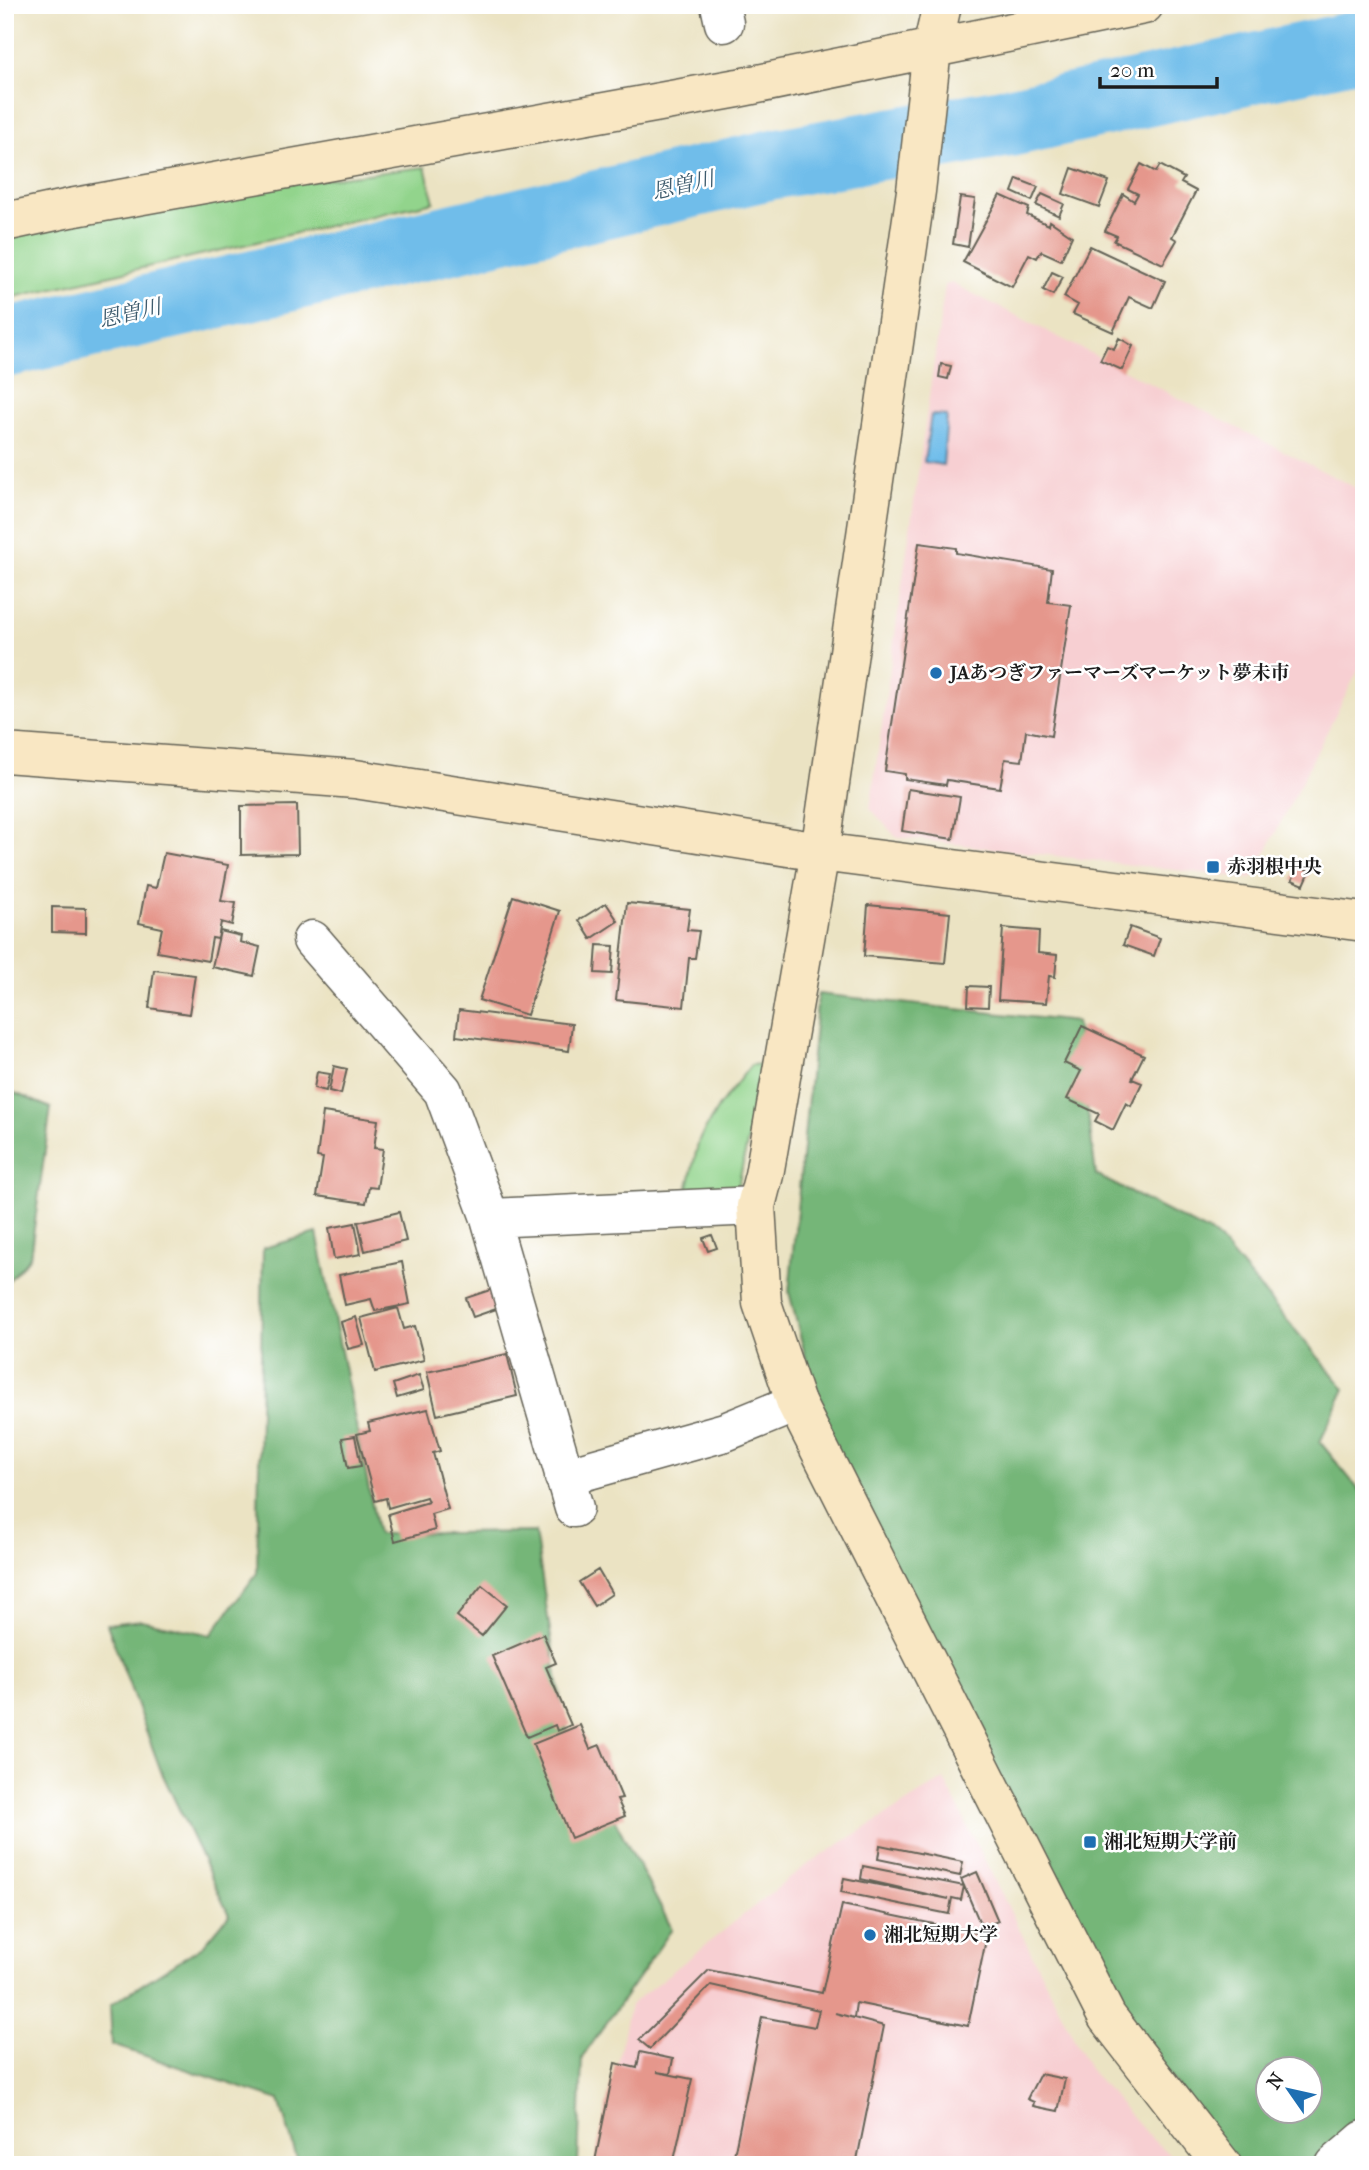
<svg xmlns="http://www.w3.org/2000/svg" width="1369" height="2170" font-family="'IM FELL French Canon','Noto Serif JP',serif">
<rect width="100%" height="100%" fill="#fff"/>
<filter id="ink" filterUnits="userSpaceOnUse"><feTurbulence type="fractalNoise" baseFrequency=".0143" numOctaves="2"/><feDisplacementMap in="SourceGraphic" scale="14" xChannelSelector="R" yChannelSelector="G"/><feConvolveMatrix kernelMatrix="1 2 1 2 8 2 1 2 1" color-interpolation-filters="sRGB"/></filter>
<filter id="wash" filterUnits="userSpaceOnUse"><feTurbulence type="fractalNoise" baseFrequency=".00686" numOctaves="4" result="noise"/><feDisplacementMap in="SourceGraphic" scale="28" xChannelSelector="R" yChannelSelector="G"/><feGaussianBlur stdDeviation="1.57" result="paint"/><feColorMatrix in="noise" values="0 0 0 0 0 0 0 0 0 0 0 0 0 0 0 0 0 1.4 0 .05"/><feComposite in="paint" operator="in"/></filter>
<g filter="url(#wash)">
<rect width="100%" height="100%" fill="#ebe3c3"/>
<path fill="#f7cfd2" d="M952,283l412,209v167l-112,220 -356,-42 -26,-29 75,-523z
M944,1779l146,291 58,65 32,30h-585l35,-160 175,-139z"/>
<path fill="#92d48c" stroke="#577854" stroke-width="2" d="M425,167l9,35 -429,97v-66l236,-44z
M764,1064l-28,132 -50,-1 13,-55 20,-34 32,-41z"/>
<path fill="#75b678" stroke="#48694a" stroke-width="2" fill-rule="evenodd" d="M818,994l258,28 20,153 120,61 129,153 -25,53 44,54v669h-126l-126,-163 -269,-497 -54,-213zM1268,2068h42v42h-42z
M5,1089l46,19 -21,149 -25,28z
M317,1233l61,301 157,-2 29,191 108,206 -90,129 -4,107h-279l-20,-65 -167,-55 -2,-40 94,-60 25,-30 -68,-144 -54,-147 34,-4 70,15 46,-62 6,-325z"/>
<path fill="#70bdea" stroke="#466c83" stroke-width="2" d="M931,415l16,1 -4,49 -19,-3z"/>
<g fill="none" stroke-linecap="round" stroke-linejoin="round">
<path stroke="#70bdea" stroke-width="70" d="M5,343l764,-178 240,-43 355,-78"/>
</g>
<g id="blocks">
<path fill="#e5978c" d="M1141,164l15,8 4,-7 24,13 -3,5 15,8 -24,46 5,3 -14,24 -49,-23 3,-5 -12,-5 18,-37 11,7 4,-7 -10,-5z
M1072,168l37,13 -10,26 -36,-13z
M1017,179l21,8 -6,14 -20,-9z
M1042,194l22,10 -5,12 -23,-11z
M1000,195l29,13 -2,7 22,10 1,-4 22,15 -11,24 -20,-9 -4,7 -8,-4 -17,33 -49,-25z
M960,197l15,2 -7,48 -15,-3z
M1090,246l75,35 -12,27 -24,-11 -16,35 -40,-18 5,-9 -14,-8z
M1052,272l11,5 -10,18 -10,-5z
M1119,338l14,8 -11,24 -22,-10 7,-14 7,3z
M941,364l10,2 -3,13 -9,-2z
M919,543l37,5v5l96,16 -4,33 23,3 -20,131 -25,-5 -4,30 -17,-2 -5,29 -53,-8 -1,5 -41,-6v-5l-20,-3z
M908,789l52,8 -7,42 -51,-8z
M297,805l1,49 -57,1v-49z
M164,853l64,12 -7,36 15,2 -4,22 -11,-3 -3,17 -6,-1 -4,23 -51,-9 5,-24 -23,-5 7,-37 10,2z
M1299,866l11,5 -6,14 -12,-5z
M513,896l47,15 -33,104 -48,-15z
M606,903l12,18 -27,18 -12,-19z
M627,903l63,6 -3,21 12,1 -4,27h-6l-5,49 -68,-7z
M868,905l82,8 -5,50 -81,-7z
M52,907l34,1v25l-34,-1z
M1130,927l30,11 -6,18 -31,-11z
M1003,928l36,3 -1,22 19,2 -2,22 -6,-1 -3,27 -48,-3z
M220,931l21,5 -1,6 20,5 -6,29 -42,-9z
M597,945l17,1 -2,28 -17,-1z
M154,970l41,5 -6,39 -40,-6z
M969,986l20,1 -1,20 -20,-1z
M459,1010l113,14 -3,27 -113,-15z
M1082,1026l62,29 -12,24 10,4 -11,23 -5,-3 -13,27 -18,-9 4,-7 -32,-15 14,-28 -17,-8z
M334,1066l13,3 -6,25 -12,-3z
M317,1072l13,2 -4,17 -12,-3z
M323,1112l55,8 -4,28 9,1 -6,39 -8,-1 -3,16 -49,-7 6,-38 -6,-1z
M399,1212l7,29 -41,10 -7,-29z
M355,1223l6,31 -27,5 -5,-31z
M712,1235l5,13 -9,3 -5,-13z
M402,1262l8,42 -35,7 -4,-12 -26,6 -6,-30z
M493,1289l6,19 -26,9 -7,-19z
M398,1308l6,21 11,-3 9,34 -49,12 -14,-54z
M356,1317l8,28 -16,4 -7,-27z
M507,1354l10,42 -80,19 -10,-43z
M419,1375l5,15 -27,8 -4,-14z
M428,1409l12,42 -7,2 15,56 -17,5 4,16 -40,11 -7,-27 40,-12 -2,-5 -38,11 -2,-10 -11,3 -18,-67 13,-3 -2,-8z
M355,1436l6,30 -13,2 -6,-30z
M598,1570l14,24 -18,12 -15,-24z
M482,1585l25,20 -25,31 -25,-20z
M543,1634l13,29 -10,4 25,58 -14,6 -2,-6 -28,12 -35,-81z
M580,1725l10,24 10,-4 22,53 -5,1 8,17 -54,22 -38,-94z
M880,1845l83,17 -3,14 -82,-17z
M863,1866l101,20 -3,14 -9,-2 -3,16 -108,-22 3,-14 105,21 -88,-20z
M977,1872l21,49 -16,7 -21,-49z
M842,1905l145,30 -19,91 -112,-23 -2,15 -19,-5 49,13 -28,139h-124l30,-148 53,10 4,-17 -108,-25 -61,64 -11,-9 70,-70 113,23z
M640,2052l33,7 -3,15 -13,-2 35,7 -19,86h-76l-2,-4 20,-98 22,5z
M1040,2074l25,5 -7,32 -25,-5 1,-4 -7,-3z"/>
</g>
</g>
<g filter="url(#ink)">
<use href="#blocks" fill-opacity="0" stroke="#646256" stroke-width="2"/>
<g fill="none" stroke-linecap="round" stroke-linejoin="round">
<defs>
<path id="street" d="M720,5l4,18
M312,940l131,151 47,127 84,290
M490,1218l266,-12
M564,1477l161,-45 71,-29
M1335,2165l29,-25"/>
<path id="secondary" d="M942,5l-10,44 -16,142 -96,661 -56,323 -8,31 6,97 34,100 311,614 115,148
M5,222l65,-14 668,-120 406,-83
M5,753l350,26 465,73 544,70"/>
</defs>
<use href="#street" stroke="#646256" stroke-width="41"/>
<use href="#secondary" stroke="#646256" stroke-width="41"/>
<use href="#street" stroke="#fff" stroke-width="38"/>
<use href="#secondary" stroke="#f9e7c3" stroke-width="38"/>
</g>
</g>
<g fill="#1f6fb2" stroke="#fff" stroke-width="2.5">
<circle cx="936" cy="673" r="7"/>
<rect x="1206" y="860" width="14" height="14" rx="3.5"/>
<rect x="1083" y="1835" width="14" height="14" rx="3.5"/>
<circle cx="870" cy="1935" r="7"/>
</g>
<g text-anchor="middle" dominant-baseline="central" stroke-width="5" stroke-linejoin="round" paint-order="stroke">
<g font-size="19" font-weight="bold" fill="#1c1c1c" stroke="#fff" text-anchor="start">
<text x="950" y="673">JAあつぎファーマーズマーケット夢未市</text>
<text x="1227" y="867">赤羽根中央</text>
<text x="1104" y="1842">湘北短期大学前</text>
<text x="884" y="1935">湘北短期大学</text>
</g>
<g font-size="21" font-style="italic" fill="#3e5c6e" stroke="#fff">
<text transform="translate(683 185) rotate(-13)">恩曽川</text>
<text transform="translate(130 313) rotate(-13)">恩曽川</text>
</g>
</g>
<rect width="1369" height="2170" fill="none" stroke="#fff" stroke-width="28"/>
<g transform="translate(1289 2090) rotate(304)"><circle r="33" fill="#ffffff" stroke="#a4a4a4" stroke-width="2"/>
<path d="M0-5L12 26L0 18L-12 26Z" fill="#1f6fb2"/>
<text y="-10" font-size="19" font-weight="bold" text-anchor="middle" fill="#1c1c1c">N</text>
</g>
<path d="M1100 77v10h117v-10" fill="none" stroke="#1c1c1c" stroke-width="3.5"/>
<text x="1110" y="77" font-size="21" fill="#1c1c1c" stroke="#ffffff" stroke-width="5" paint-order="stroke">20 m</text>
</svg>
